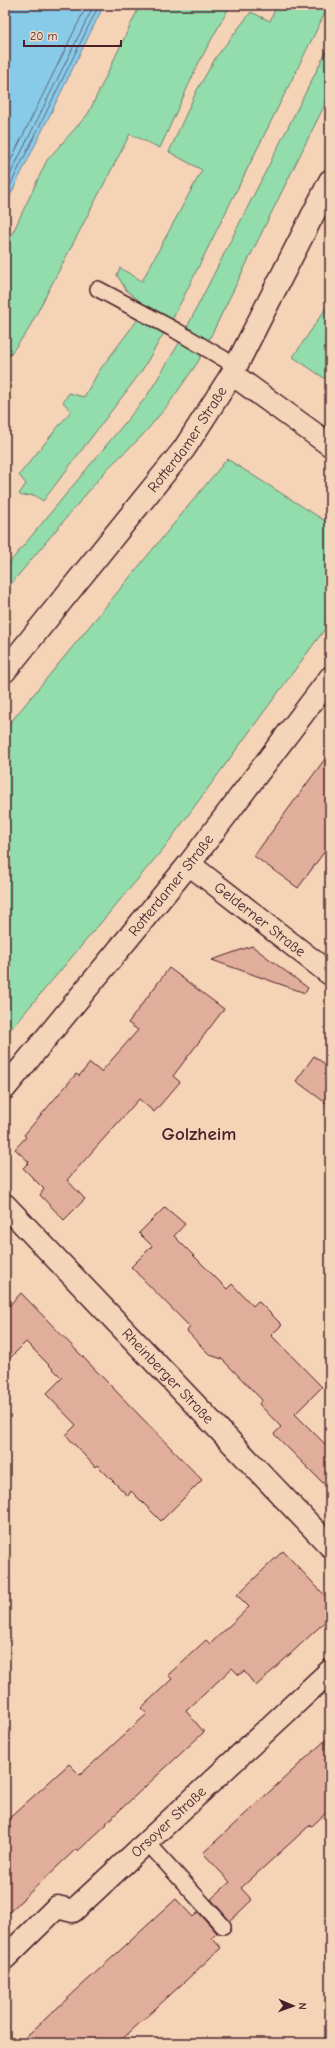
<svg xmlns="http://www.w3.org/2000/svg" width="335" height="2048" font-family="'Comic Neue',sans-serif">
<rect width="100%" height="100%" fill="#f5d3b7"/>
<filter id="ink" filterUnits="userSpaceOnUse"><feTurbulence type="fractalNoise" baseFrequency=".025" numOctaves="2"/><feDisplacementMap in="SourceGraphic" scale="8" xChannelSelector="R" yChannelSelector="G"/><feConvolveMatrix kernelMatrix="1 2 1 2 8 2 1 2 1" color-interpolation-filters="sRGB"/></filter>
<g filter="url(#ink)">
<path fill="#93dcac" stroke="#6e7e6c" d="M140,5l90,1 -31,56 -39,86 -30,-14 -103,198 -22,29v-112l42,-89 41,-46z
M277,5h52l-155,311 -33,56 -98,129 -9,-6 -13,1 -2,-2 7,-10 -7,-9 52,-64 -8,-9 6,-9 15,4 15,-26 48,-64 -21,-17 -9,-15 3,-7 22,13 60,-111 -33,-18 27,-60 20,-35 35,-45 19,9z
M330,44v50l-132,268 -30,43 -27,32 -33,31 -103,123v-23l142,-172 31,-51z
M330,302v80l-37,-25z
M227,459l103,65v98l-166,226 -159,188v-307z"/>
<path fill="#88cbe9" stroke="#6f869d" d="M5,5h99l-99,201z"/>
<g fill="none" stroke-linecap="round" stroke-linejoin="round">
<path stroke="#636477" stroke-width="1" d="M5,172l82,-167
M5,185l89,-180
M5,196l94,-191"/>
</g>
<path fill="#e2ae9c" stroke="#4a1f2b" d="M330,752v92l-32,44 -44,-32z
M252,946l56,42 -3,5 -93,-33z
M169,968l55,41 -51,67 7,6 -26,30 -15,-13 -72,81 18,19 -21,21 -24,-25 4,-6 -21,-21 6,-6 -14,-13 11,-12 -2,-2 52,-61 3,2 11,-13 11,9 37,-42 -10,-7z
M314,1056l16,12v38l-34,-25z
M165,1207l20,17 -11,12 53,53 5,-5 21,22 5,-5 24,24 -11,10 51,52 -27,27 35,35v41l-56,-56 7,-7 -22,-23 3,-4 -40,-41 -12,-4 -8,-8 -15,-16 3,-4 -59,-60 21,-21 -13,-13z
M21,1293l181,187 -41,41 -30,-30 -3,5 -31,-31 -2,2 -29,-32 10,-10 -30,-31 16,-16 -36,-36 -21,21v-53z
M283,1551l47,50v16l-74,69 -12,-15 -5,4 -7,-7 -46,43 18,21 -98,91 1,1 -29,27 -2,-2 -71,67v-94l64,-58 11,11 67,-61 -6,-6 31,-29 -4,-4 38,-35 4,4 39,-37 -12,-12z
M330,1736v73l-18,17 -2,-1 -69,63 11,12 -22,21 -19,-22 19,-17 -27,-29z
M176,1899l17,18 5,-5 19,21 -5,5 9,10 -103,95h-99z"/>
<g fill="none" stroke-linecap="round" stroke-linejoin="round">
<defs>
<path id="lane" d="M98,289l77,41 61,36
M147,1842l76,84"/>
<g id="street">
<path d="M232,374l98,71"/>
<path id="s1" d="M189,864l141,110"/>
<path id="s2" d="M5,1088l184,-224 141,-186"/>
<path id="s3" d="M5,1205l325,341"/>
<path id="s4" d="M5,1958l52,-51 16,4 257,-240"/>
</g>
<g id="secondary">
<path id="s5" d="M5,671l179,-222 48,-75 98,-193"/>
</g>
</defs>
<use href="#lane" stroke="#4a1f2b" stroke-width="18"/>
<use href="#street" stroke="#4a1f2b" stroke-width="25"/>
<use href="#secondary" stroke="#4a1f2b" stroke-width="25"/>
<use href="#lane" stroke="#f3d6b9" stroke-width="15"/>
<use href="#street" stroke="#f3d6b9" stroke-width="22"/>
<use href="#secondary" stroke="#f3d6b9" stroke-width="22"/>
</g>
</g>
<g text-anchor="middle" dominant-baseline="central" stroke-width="4" stroke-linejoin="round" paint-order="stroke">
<g font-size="15" fill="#4a1f2b" stroke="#f3d6b9">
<text stroke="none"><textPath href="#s5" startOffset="295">Rotterdamer Straße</textPath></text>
<text stroke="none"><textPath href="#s2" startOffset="262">Rotterdamer Straße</textPath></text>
<text stroke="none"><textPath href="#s1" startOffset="90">Gelderner Straße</textPath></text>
<text stroke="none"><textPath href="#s3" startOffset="236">Rheinberger Straße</textPath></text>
<text stroke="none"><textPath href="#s4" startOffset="220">Orsoyer Straße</textPath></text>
</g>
<g font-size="19" font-weight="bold" fill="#4a1f2b" stroke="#f3d6b9">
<text x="199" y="1134">Golzheim</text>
</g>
</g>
<rect width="335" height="2048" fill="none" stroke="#f3d6b9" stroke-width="20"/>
<rect x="10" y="10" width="315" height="2028" fill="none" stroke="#4a1f2b" stroke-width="1.5" filter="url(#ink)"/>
<g transform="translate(293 2006) rotate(92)" stroke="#f3d6b9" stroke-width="3" paint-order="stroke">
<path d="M0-3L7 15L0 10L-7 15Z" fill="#4a1f2b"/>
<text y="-6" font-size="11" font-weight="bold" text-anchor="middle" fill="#4a1f2b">N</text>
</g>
<path d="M24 40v6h97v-6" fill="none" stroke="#4a1f2b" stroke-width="2"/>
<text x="30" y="40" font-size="12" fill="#4a1f2b" stroke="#f3d6b9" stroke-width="3" paint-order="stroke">20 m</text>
</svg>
